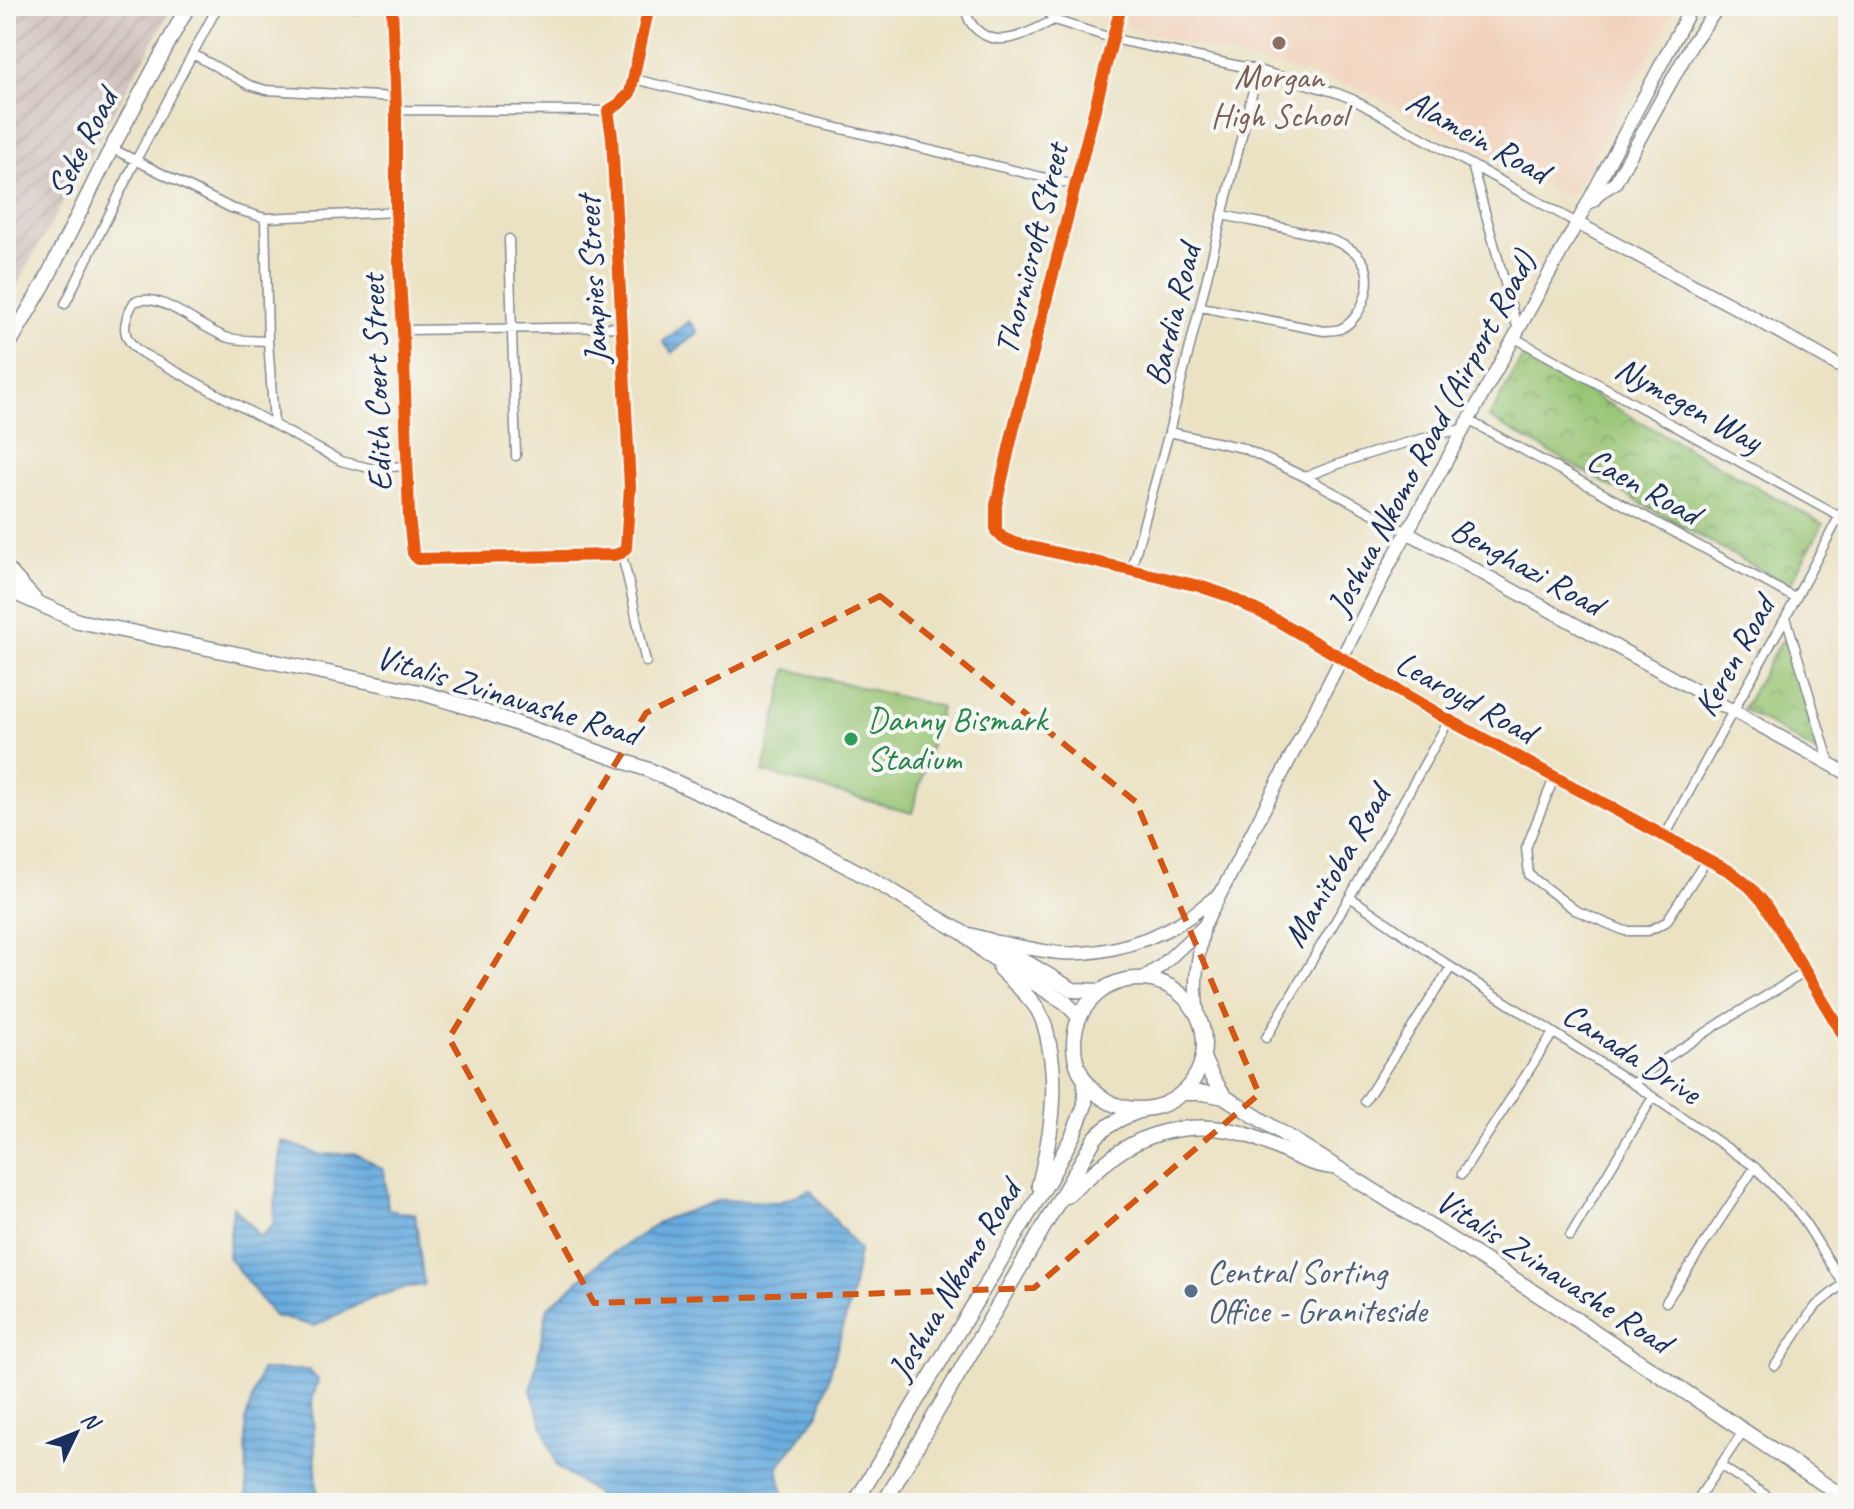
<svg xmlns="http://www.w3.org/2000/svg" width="1854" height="1509" font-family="Caveat,sans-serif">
<defs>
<pattern id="industrial-furrows" width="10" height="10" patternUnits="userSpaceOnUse" patternTransform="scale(2)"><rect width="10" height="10" fill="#cfc0ba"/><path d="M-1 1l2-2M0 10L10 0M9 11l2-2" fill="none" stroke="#b1a5a2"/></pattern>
<pattern id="park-crowns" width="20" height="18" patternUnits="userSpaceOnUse" patternTransform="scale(2)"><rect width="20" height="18" fill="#96c472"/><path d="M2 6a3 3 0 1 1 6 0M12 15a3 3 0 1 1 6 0" fill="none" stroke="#7aa061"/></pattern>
<pattern id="water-rules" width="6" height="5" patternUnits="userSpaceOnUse" patternTransform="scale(2)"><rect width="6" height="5" fill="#69acde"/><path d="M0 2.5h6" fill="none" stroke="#568cb7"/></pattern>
</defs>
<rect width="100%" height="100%" fill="#f6f6f2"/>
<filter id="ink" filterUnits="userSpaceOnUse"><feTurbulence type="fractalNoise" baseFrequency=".0125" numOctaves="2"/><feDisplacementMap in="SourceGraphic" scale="16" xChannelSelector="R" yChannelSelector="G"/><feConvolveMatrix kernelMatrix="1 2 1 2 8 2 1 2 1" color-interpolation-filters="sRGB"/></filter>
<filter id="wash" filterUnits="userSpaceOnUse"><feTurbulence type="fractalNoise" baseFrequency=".006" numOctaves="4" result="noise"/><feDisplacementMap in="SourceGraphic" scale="32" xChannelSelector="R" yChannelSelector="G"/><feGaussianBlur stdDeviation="1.8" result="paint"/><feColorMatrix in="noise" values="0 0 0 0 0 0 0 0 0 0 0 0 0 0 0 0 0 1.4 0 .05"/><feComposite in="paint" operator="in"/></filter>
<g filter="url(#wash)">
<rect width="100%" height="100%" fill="#ebe2c3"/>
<path fill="#f2d4be" d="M1129,6h546l-10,22 -96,170 -213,-111 -225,-58 -5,-10z"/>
<path fill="url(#industrial-furrows)" d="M6,6h167l-167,298z"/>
<path fill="url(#park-crowns)" stroke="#587a68" stroke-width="2" d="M1523,356l300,168 -34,62 -300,-168z
M1784,640l5,7 31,103v4l-77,-45 36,-65z"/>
<path fill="#96c472" stroke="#587a68" stroke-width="2" d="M787,669l154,38 -29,106 -149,-41z"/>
<path fill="url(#water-rules)" stroke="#426e9e" stroke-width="2" d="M689,321l9,11 -26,21 -9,-11z
M282,1141l39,14 34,-2 29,17 4,39 10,3 17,1 9,72c-39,4 -74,23 -109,41l-41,-10 -46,-59 5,-51 27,31 13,-12z
M810,1190l49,60 -8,49 -32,113 -41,55 5,26 -8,10h-174l-6,-10 -38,-26 -26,-76 17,-84 57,-49 60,-39 55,-19 59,2z
M261,1370h48l9,10 -6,21 6,102 -71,-3 -1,-81z"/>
</g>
<g filter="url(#ink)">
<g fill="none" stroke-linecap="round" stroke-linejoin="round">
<defs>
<path id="street" d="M334,6h24
M392,6l4,104v102l7,118 6,187 4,36 4,6 197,-4 7,-2 5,-5 4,-61 -18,-350 -4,-26 11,-7 11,-11 19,-87
M966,6c0,12 5,20 15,27 22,16 52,-3 73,-13
M1042,6l12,14 60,19 144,31 79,23 15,6 225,124
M1121,6l-107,421 -18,78v26l7,7 11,5 185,43 27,9 50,25 173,100 282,152 19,15 15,17 83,139
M193,54l56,31 17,5 129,7
M634,79l441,106
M396,110l212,1
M111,148l120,60 34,10 131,-6
M1472,165l46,165
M265,218l3,123 6,82
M509,239l7,217
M65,304l71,-144 82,-154
M1201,307l123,24c6,-1 13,0 18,-3 10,-5 19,-18 22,-28 19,-54 -36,-62 -75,-71 -22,-5 -44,-9 -66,-14
M403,330l220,-3
M1513,337l327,180
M268,341c-13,-1 -27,0 -39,-3 -27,-7 -67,-48 -95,-36 -13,22 -13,37 8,51l199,108 28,7 38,-2
M1468,420l327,178
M1169,432l74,16 62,29 102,55
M1305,477c51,-21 103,-36 157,-48
M621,553c11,36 16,73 25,109
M1131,570l38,-138 89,-362
M1786,617l44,147
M1554,778l-28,70 3,27 46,35 50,21h23l18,-9 41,-63
M1665,836l68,-125 53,-94 62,-117
M1350,897l101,70 189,121 115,79 46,49 47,75
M1266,1038l86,-145 97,-173
M1633,1084l26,-21 63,-41 84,-50
M1365,1101l86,-134
M1462,1174l91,-141
M1570,1236l83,-139
M1666,1302l89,-135
M1775,1366l34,-51 8,-10 26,-21
M1721,1466l57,37
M1695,1503l49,-73"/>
<path id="secondary" d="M1593,201l6,-8 16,-10 78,-141 26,-36
M1577,223l172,92 99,56
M1407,532l441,242
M998,942c20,4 41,9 62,11 44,3 96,-13 132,-38 8,-6 16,-13 25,-19
M1142,979l19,-13 43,-40
M1199,1019c-7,-34 -1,-60 5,-93l189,-368 184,-335 115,-217"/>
<path id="primary" d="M6,349l38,-65 64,-129 80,-149
M6,568l28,31
M6,589l72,32 341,71 59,18 171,60 133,61 96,52 87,51 19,18 81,50 14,15
M969,935l22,6 82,49 27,1
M1000,969c13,13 28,25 38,41 6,11 9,22 11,35 10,48 1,94 -10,140
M1074 1044a65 65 0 1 1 130 0a65 65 0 1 1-130 0Z
M1203,1058l9,19 13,20 325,205 298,198
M1182,1093h21l22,4
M1066,1196c17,-14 34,-30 52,-43 39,-27 91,-33 135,-16 27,10 50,27 80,30
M855,1503l195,-325 23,-43 12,-30v-23
M884,1503l211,-365c14,-15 28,-21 47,-28"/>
</defs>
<use href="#street" stroke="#838890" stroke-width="11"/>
<use href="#secondary" stroke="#838890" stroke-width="15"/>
<use href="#primary" stroke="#838890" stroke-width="17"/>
<use href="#street" stroke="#fff" stroke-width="8"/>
<use href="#secondary" stroke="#fff" stroke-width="12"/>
<use href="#primary" stroke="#fff" stroke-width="14"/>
<defs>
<path id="cycleway" d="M392,6l4,104v102l7,118 6,187 4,36 4,6 197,-4 7,-2 5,-5 4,-61 -18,-350 -4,-26 11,-7 11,-11 19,-87
M1121,6l-107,421 -18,78v26l7,7 11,5 185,43 27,9 50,25 173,100 282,152 19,15 15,17 83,139"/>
</defs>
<use href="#cycleway" stroke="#f6f6f2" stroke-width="17"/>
<use href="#cycleway" stroke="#e8590c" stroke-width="12"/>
</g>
</g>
<path fill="none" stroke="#d45514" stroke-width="6" stroke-dasharray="16 10" stroke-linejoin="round" d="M880,596l256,206 123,292 -225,194 -440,15 -145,-265 197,-325z"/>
<circle fill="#8d6e63" stroke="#f6f6f2" stroke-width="3" cx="1279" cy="43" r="8"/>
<circle fill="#2e9e5b" stroke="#f6f6f2" stroke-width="3" cx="851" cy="739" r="8"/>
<circle fill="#5c6f8a" stroke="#f6f6f2" stroke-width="3" cx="1191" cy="1291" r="8"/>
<g text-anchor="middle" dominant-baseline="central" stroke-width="8" stroke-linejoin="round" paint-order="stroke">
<g font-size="34" fill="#785e54" stroke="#f6f6f2">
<text x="1279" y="76">Morgan<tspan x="1279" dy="39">High School</tspan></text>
</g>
<g font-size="34" fill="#1b2f5e" stroke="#f6f6f2">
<text transform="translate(1478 136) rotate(29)">Alamein Road</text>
<text transform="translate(82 143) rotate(-63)">Seke Road</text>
<text transform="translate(1031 249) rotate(-76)">Thornicroft Street</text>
<text transform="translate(592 280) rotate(-93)">Jampies Street</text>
<text transform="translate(1172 315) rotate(-76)">Bardia Road</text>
<text transform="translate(376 383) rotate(-92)">Edith Coert Street</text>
<text transform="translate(1689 404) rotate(29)">Nymegen Way</text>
<text transform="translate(1431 433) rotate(-62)">Joshua Nkomo Road (Airport Road)</text>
<text transform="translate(1644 486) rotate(29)">Caen Road</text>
<text transform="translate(1527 566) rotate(29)">Benghazi Road</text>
<text transform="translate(1734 656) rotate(-61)">Keren Road</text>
<text transform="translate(508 695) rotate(17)">Vitalis Zvinavashe Road</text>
<text transform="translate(1466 697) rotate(29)">Learoyd Road</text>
<text transform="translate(1336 866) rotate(-60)">Manitoba Road</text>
<text transform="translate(1632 1053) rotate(33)">Canada Drive</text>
<text transform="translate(1554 1271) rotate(33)">Vitalis Zvinavashe Road</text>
<text transform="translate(954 1280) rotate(-59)">Joshua Nkomo Road</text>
</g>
<g font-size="34" fill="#27864d" stroke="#f6f6f2" text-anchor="start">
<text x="867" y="719">Danny Bismark<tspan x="867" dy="39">Stadium</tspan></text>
</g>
<g font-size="34" fill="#4e5e75" stroke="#f6f6f2" text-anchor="start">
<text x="1207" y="1271">Central Sorting<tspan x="1207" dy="39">Office - Graniteside</tspan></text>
</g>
</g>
<rect width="1854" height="1509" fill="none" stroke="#f6f6f2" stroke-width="32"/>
<g transform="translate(76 1433) rotate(47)" stroke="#f6f6f2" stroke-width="6" paint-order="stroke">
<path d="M0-6L14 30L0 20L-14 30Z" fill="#1b2f5e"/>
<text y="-12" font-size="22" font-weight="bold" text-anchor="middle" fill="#1b2f5e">N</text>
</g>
</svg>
